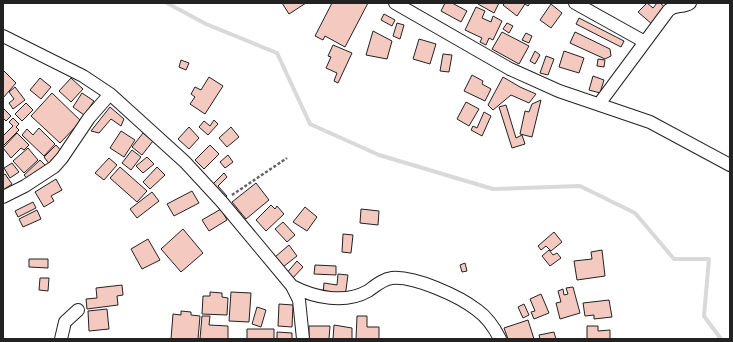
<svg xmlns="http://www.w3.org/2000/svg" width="733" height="342" font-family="Poppins,sans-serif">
<rect width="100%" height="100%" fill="#fff"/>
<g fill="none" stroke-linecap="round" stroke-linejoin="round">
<path stroke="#d9d9d9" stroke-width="4" d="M167,3l39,21 71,29 33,71 69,31 114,34 87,-3 55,27 39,46h35l-5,57 17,23"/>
</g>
<path fill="#f3c9c0" stroke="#222" d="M282,3h24l-17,11z
M332,3h36l-23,44 -20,-11 -2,4 -8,-4z
M445,3h7l15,8 -6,11 -20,-11z
M478,3h21l-5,10 -16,-9z
M505,3h25l-2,3 -3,-2 -8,12 -14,-11z
M647,3l6,5 4,-5h3l7,6 -14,16 -15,-13z
M551,4l11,9 -11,15 -11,-8z
M476,7l9,4 -3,7 9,4 2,-6 9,5 -9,19 -4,-2 -3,7 -6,-3 2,-4 -17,-8z
M384,14l11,6 -3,6 -11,-6z
M579,18l45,23 -3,6 -45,-23z
M397,23l7,2 -4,14 -7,-3z
M507,23l6,3 -4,7 -6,-4z
M373,31l19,10 -5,18 -21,-4z
M502,32l27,14 -10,18 -27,-15z
M575,32l35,17 1,7 -6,3 -35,-16z
M526,33l6,3 -3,7 -7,-3z
M419,39l17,5 -6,20 -17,-5z
M333,45l19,8 -14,30 -4,-2 3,-8 -11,-5 5,-11 -3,-1z
M535,51l5,4 -5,9 -5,-3z
M564,51l20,7 -5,15 -20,-6z
M443,54l9,1 -3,17 -9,-1z
M546,56l8,3 -6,16 -8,-2z
M598,59l7,1 -1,7 -7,-1z
M181,60l8,3 -3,7 -7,-3z
M3,70l13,13 -13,15z
M472,75l11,6 -1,3 9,5 -6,12 -21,-10z
M593,76l11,4 -4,13 -11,-3z
M209,77l14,9 -18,28 -15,-10 5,-7 -4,-3 4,-7 6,3z
M503,77l17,10 16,7 -7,9 -18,-8 -18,15 -5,-5z
M40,78l11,9 -10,12 -11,-9z
M71,78l12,11 -12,13 -12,-11z
M15,87l10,13 -12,9 -4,-6 5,-4 -5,-7z
M52,93l29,28 -21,22 -29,-27z
M82,93l12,8 -10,14 -11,-8z
M541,100l-9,37 -12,-3 5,-23 4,1 3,-8z
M466,102l13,7 -10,17 -12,-7z
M26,103l7,7 -11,11 -7,-7z
M506,105l10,33 6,-3 3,9 -13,4 -13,-41z
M110,107l14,12 -3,7 -10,-7 -12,14 -8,-2z
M3,108l8,8 -5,5 -3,-3z
M484,112l7,4 -9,20 -11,-6 2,-4 4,2z
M13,118l6,6 -3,3 3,3 -16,16v-10l10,-10 -4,-4z
M214,120l4,4 -10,11 -9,-8 5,-6 6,5z
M189,127l10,11 -10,11 -11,-10z
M231,127l8,10 -12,10 -8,-9z
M39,128l16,16 -11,12 -22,-21 5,-6 6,6z
M121,131l14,9 -11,17 -14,-9z
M17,133l12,12 -5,5 -3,-2 -10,10 -8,-10z
M143,133l10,8 -11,14 -10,-8z
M56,145l7,8 -13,12 -6,-8z
M210,145l9,9 -15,15 -9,-9z
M28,148l10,12 -14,13 -11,-12z
M132,150l9,7 -10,13 -9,-7z
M228,155l5,7 -8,6 -5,-6z
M147,157l7,7 -11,9 -7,-7z
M109,158l8,7 -13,15 -9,-7z
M40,160l6,6 -17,15 -5,-6z
M12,163l7,9 -9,6 -6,-10z
M120,167l27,24 -10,11 -27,-24z
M157,167l8,8 -15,14 -7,-7z
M224,173l3,4 -9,9 9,10 -3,3 -13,-13z
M5,174l7,10 -9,6v-15z
M56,179l6,11 -11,6 3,5 -10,6 -9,-15z
M256,183l13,17 -23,19 -14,-17z
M192,191l7,12 -25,13 -7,-12z
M152,192l7,9 -22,17 -7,-9z
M33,202l3,6 -18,9 -3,-6z
M271,205l4,4 2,-3 7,8 -18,17 -10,-11z
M305,207l12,10 -10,14 -14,-9z
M221,209l6,11 -18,11 -7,-11z
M361,209l18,2 -1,14 -18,-2z
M37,210l4,9 -18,8 -4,-8z
M283,222l12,13 -8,7 -12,-13z
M183,229l20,24 -22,19 -20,-23z
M554,232l8,10 -11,9 -5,-5 -5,4 -3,-4z
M343,234l10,1 -2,18 -9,-1z
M148,239l12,21 -18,9 -11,-20z
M289,245l8,11 -14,11 -8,-10z
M549,250l4,5 4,-2 4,5 -11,8 -8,-10z
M602,250l3,26 -28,4 -3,-19 18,-2 -1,-7z
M29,259h19v9l-19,-1z
M297,261l6,6 -12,13 -6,-5z
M465,263l2,8 -5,1 -2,-7z
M315,265l21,1v9l-22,-1z
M338,274l10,1 -3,22 -22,-3 1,-11 13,2z
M40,278h9l-1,13 -9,-1z
M122,285l1,10 -6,1 1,9 -31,4 -1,-10 11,-1 -1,-10z
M573,287l7,26 -20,6 -4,-16 5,-1 -3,-11 5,-2 1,6 4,-1 -2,-6z
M210,292l12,1v4l6,1 -1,17 -25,-1 1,-18h7z
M231,292l20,1 -2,29 -20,-1z
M541,294l8,19 -15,6 -3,-7 4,-1 -5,-12z
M609,300l3,17 -18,2v-4l-9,1 -2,-13z
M279,304l14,1 -1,22 -14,-1z
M524,304l5,11 -6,3 -5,-11z
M257,307l9,3 -5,17 -9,-3z
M107,309l2,20 -20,2 -1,-20z
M181,311l10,1v3l9,1 -2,23h-27l2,-25 8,1z
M202,316h8l-1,9 19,1v13h-28z
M357,316h10v11h12v12h-23z
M528,320l6,19h-26l-4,-11z
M334,325l18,3v11h-19z
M309,326h21l-1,13h-20z
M587,326h11v5l12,-1v9h-23z
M247,329h27v10h-27z
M277,332l15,1v6h-15z
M554,332l2,7h-16l-1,-4z"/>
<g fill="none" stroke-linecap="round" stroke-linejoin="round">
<defs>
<path id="minor" d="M395,3l115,66 49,22 91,31 80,43
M575,3l70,39
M3,36l80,40 27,18 75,68 37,40 70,84 7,14 4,39
M599,104l69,-93c6,-7 15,-3 22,-8
M3,197l22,-11 29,-19 8,-9 27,-40 21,-24
M292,286c23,12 53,18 76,5 7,-5 15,-12 24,-13 23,-2 67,18 85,32 10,7 18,19 23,29
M61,339l4,-17 13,-12"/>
</defs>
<use href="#minor" stroke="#222" stroke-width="14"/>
<path stroke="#646464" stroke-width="2.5" stroke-dasharray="3 2" stroke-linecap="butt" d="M232,195l55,-37"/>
<use href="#minor" stroke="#fff" stroke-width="12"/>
</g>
<rect width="733" height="342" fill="none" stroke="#222222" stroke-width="8"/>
</svg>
